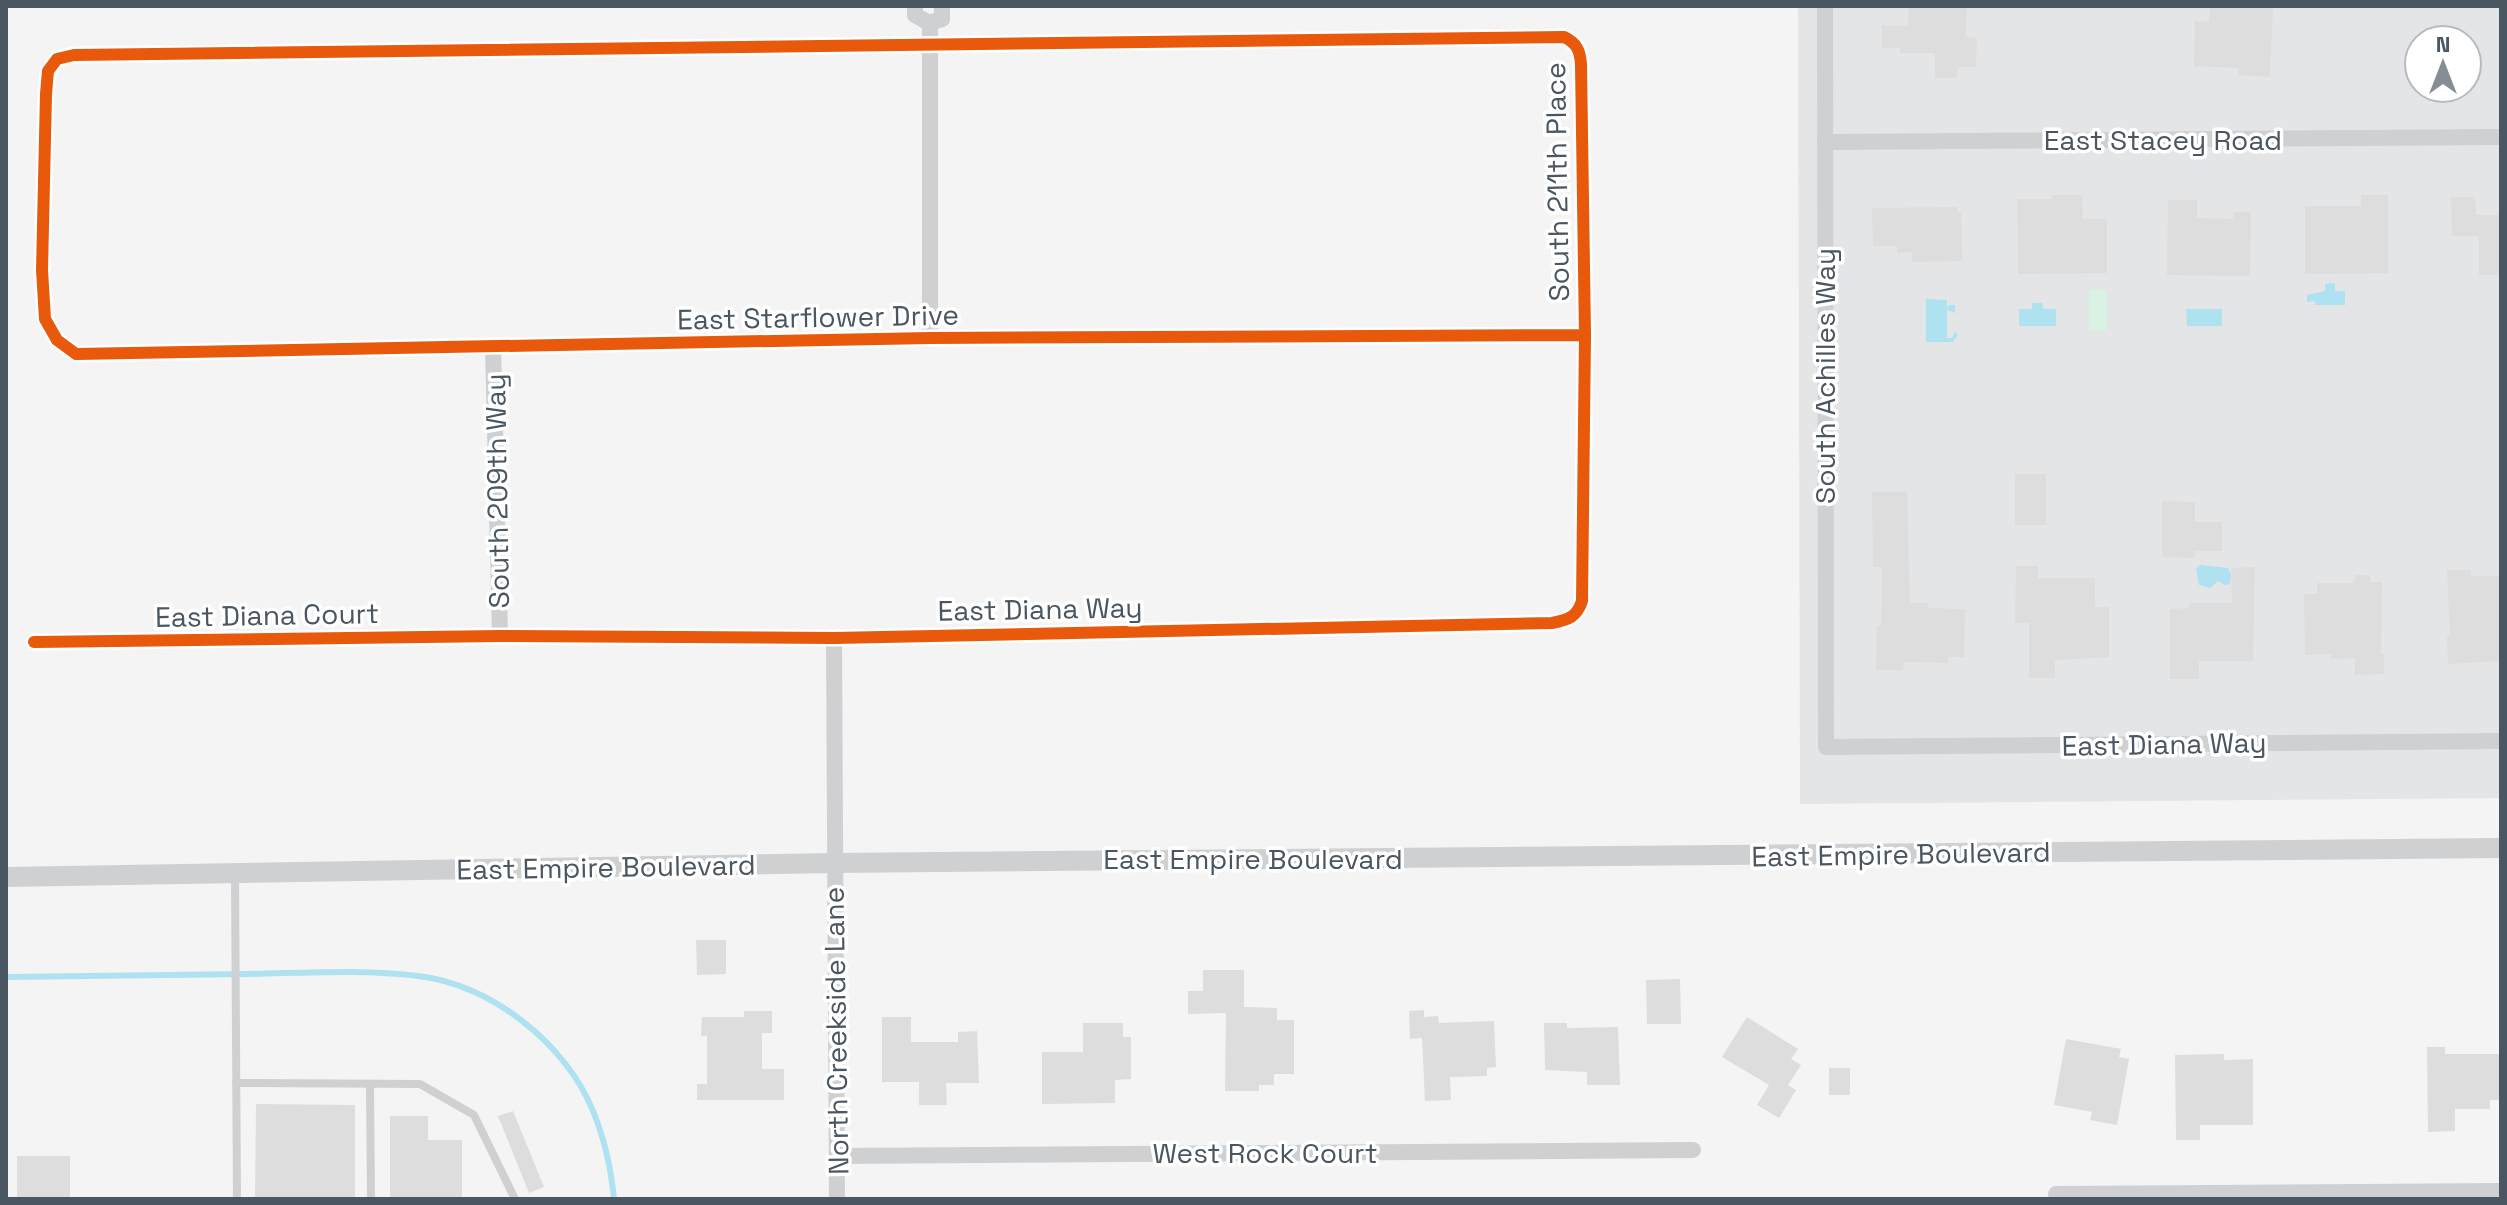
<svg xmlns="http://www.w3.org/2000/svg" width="2507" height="1205" viewBox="0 0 2507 1205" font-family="'Space Grotesk',sans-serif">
  <rect width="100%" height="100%" fill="#f4f4f4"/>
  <!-- airport -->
  <path fill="#e4e5e7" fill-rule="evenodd" d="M1798,6H2501V798L1800,804ZM2419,40H2467V88H2419Z"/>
  <!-- green -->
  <rect fill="#d9f2e3" x="2089" y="290" width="18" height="40"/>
  <!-- water -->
  <g fill="#aee2f0">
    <path d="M2335,283V291H2345V305H2315V301L2307,302V295L2325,291V284Z"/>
    <path d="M1926,299L1947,300V308L1949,305H1955V313L1947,310V338H1952L1955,332L1958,334L1953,342H1926Z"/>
    <path d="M2032,303H2042L2043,309H2056V326H2019V309H2032Z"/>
    <path d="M2186,309H2222V326H2187Z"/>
    <path d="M2200,565L2228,568L2231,574L2230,584L2225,585L2218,581L2210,588L2199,585L2196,569Z"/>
  </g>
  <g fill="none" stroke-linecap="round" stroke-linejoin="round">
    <!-- stream -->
    <path stroke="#aee2f0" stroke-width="6" d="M6,977C87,976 168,975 249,974C305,973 363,969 418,976C491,984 566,1044 593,1111C605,1140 611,1168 614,1199"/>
  </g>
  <!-- building -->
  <g fill="#ddddde">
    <path d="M1909,6H1967L1966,37L1977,38L1976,67H1958L1957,78H1935V53H1900V48H1882V25L1908,26Z"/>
    <path d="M2210,6H2273L2270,77L2239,75V68L2194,66L2195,21L2209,22Z"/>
    <path d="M2052,195H2082L2083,219H2107V273L2018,274L2017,199H2052Z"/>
    <path d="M2361,195H2388V273L2305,274V206H2361Z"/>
    <path d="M2451,197H2475L2476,215H2501V275H2479V236H2452Z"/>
    <path d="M2168,200H2197V218L2233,219V212H2251L2250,276L2167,275Z"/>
    <path d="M1957,207V212H1961L1962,261L1912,262V252L1897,253V246H1873L1872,208Z"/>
    <rect x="2015" y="474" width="31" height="51"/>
    <path d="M1872,492H1907L1910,603H1928V608L1965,609L1964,657H1948V663L1904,662L1903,670H1876L1877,626H1881L1882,567H1873Z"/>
    <path d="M2162,501L2195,502V522H2222V551H2195L2194,558L2162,557Z"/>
    <path d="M2016,566H2038V578H2095V607H2109V657L2055,660V678H2029V623H2015Z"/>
    <path d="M2255,567L2253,661H2199V679H2170V609L2189,608V603H2232L2231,568Z"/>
    <path d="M2447,570H2471V576H2501V661L2448,664L2447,636H2450Z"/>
    <path d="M2355,575H2370V582H2382L2381,654H2384V674L2355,675V658L2331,659V654L2305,655L2304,594H2317V583H2355Z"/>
    <path d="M696,940H726V974L697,975Z"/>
    <path d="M1203,970H1244V1007L1277,1008V1020H1294V1074H1274V1085H1259V1091H1225L1226,1013L1188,1014V991H1203Z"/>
    <path d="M1680,979L1681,1024H1647L1646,980Z"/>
    <path d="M1424,1010V1017L1438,1016L1439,1023L1494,1021L1496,1067L1487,1068V1076L1450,1077L1451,1100L1425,1101L1422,1038L1410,1039L1409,1011Z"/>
    <path d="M744,1011H772V1033H762V1069H784V1100H697V1084H707V1036H701L702,1017H744Z"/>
    <path d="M882,1017H911V1042H958V1032L977,1031L979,1083H946L947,1105H919V1082H882Z"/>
    <path d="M1747,1017L1798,1049L1791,1059L1801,1065L1788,1085L1796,1090L1779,1118L1757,1105L1769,1085L1722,1057Z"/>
    <path d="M1083,1023H1123V1037H1131V1079L1115,1080V1103L1042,1104V1052H1083Z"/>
    <path d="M1544,1023H1567V1028L1618,1027L1620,1085H1587V1072L1545,1070Z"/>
    <path d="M2066,1039L2121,1049L2119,1057L2129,1059L2117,1125L2090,1120L2092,1112L2054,1105Z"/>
    <path d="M2427,1047H2445V1054H2499L2500,1100H2490V1109H2455V1131L2428,1132Z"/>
    <path d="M2224,1054V1060L2253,1059V1125H2200V1140H2176L2175,1055Z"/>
    <rect x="1829" y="1068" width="21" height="27"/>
    <path d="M256,1104L355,1105V1199H255Z"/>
    <path d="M513,1111L544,1187L529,1193L498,1116Z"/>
    <path d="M390,1116H428V1140H462V1199H390Z"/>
    <rect x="17" y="1156" width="53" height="43"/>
  </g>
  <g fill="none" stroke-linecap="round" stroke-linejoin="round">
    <!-- service -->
    <g stroke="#ced0d2" stroke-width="8">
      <path d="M235,876L237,1199"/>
      <path d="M236,1083L420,1084L474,1115L515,1199"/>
      <path d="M370,1084L371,1199"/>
    </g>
    <!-- minor -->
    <g stroke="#ced0d2" stroke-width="16">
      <path d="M915,6V15L929,23L942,19V6"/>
      <path d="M1825,6L1826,747L2501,741"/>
      <path d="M1825,142L2501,137"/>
      <path d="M930,338V23"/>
      <path d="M493,346L500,636"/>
      <path d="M834,638L837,1199"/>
      <path d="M34,642L500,636L834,638L1552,623C1568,620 1577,617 1582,601L1585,335L1581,64C1580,51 1577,43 1564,37L74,55L57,59L48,71L46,94L42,270L45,319L57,340L76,354L930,338L1585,335"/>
      <path d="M837,1156L1693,1150"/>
      <path d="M2056,1194L2501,1191"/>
    </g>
    <!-- tertiary -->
    <path stroke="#ced0d2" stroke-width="20" d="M6,877L834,863L2501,848"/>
    <defs>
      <path id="cycleway" d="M34,642L500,636L834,638L1552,623C1568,620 1577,617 1582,601L1585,335L1581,64C1580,51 1577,43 1564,37L74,55L57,59L48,71L46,94L42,270L45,319L57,340L76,354L930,338L1585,335"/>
    </defs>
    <!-- cycleway casing -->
    <use href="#cycleway" stroke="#fff" stroke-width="17"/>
    <!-- cycleway -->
    <use href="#cycleway" stroke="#e8590c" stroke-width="12"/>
  </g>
  <g text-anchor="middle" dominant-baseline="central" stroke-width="7" stroke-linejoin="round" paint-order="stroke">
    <!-- street labels -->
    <g font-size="28" fill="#4a5661" stroke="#fff">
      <text x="2163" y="140">East Stacey Road</text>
      <text transform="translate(1557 182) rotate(-91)">South 211th Place</text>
      <text transform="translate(818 317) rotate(-1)">East Starflower Drive</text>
      <text transform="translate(1825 376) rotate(-90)">South Achilles Way</text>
      <text transform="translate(497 491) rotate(-91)">South 209th Way</text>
      <text transform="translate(1040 609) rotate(-1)">East Diana Way</text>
      <text transform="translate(267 615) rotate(-1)">East Diana Court</text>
      <text transform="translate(2164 744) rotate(-1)">East Diana Way</text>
      <text transform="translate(1901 854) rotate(-1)">East Empire Boulevard</text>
      <text x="1253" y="859">East Empire Boulevard</text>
      <text transform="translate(606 867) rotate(-1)">East Empire Boulevard</text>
      <text transform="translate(836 1031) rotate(-91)">North Creekside Lane</text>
      <text x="1265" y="1153">West Rock Court</text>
    </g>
  </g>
  <!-- border -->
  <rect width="2507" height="1205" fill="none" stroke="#4a5661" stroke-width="16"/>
  <!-- north arrow -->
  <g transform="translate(2443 64)"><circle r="38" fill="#ffffff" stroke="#b7bbc0" stroke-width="2"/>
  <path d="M0-6L14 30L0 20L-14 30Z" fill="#868d94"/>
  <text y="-12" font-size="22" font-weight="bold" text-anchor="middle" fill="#4a5661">N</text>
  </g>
</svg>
